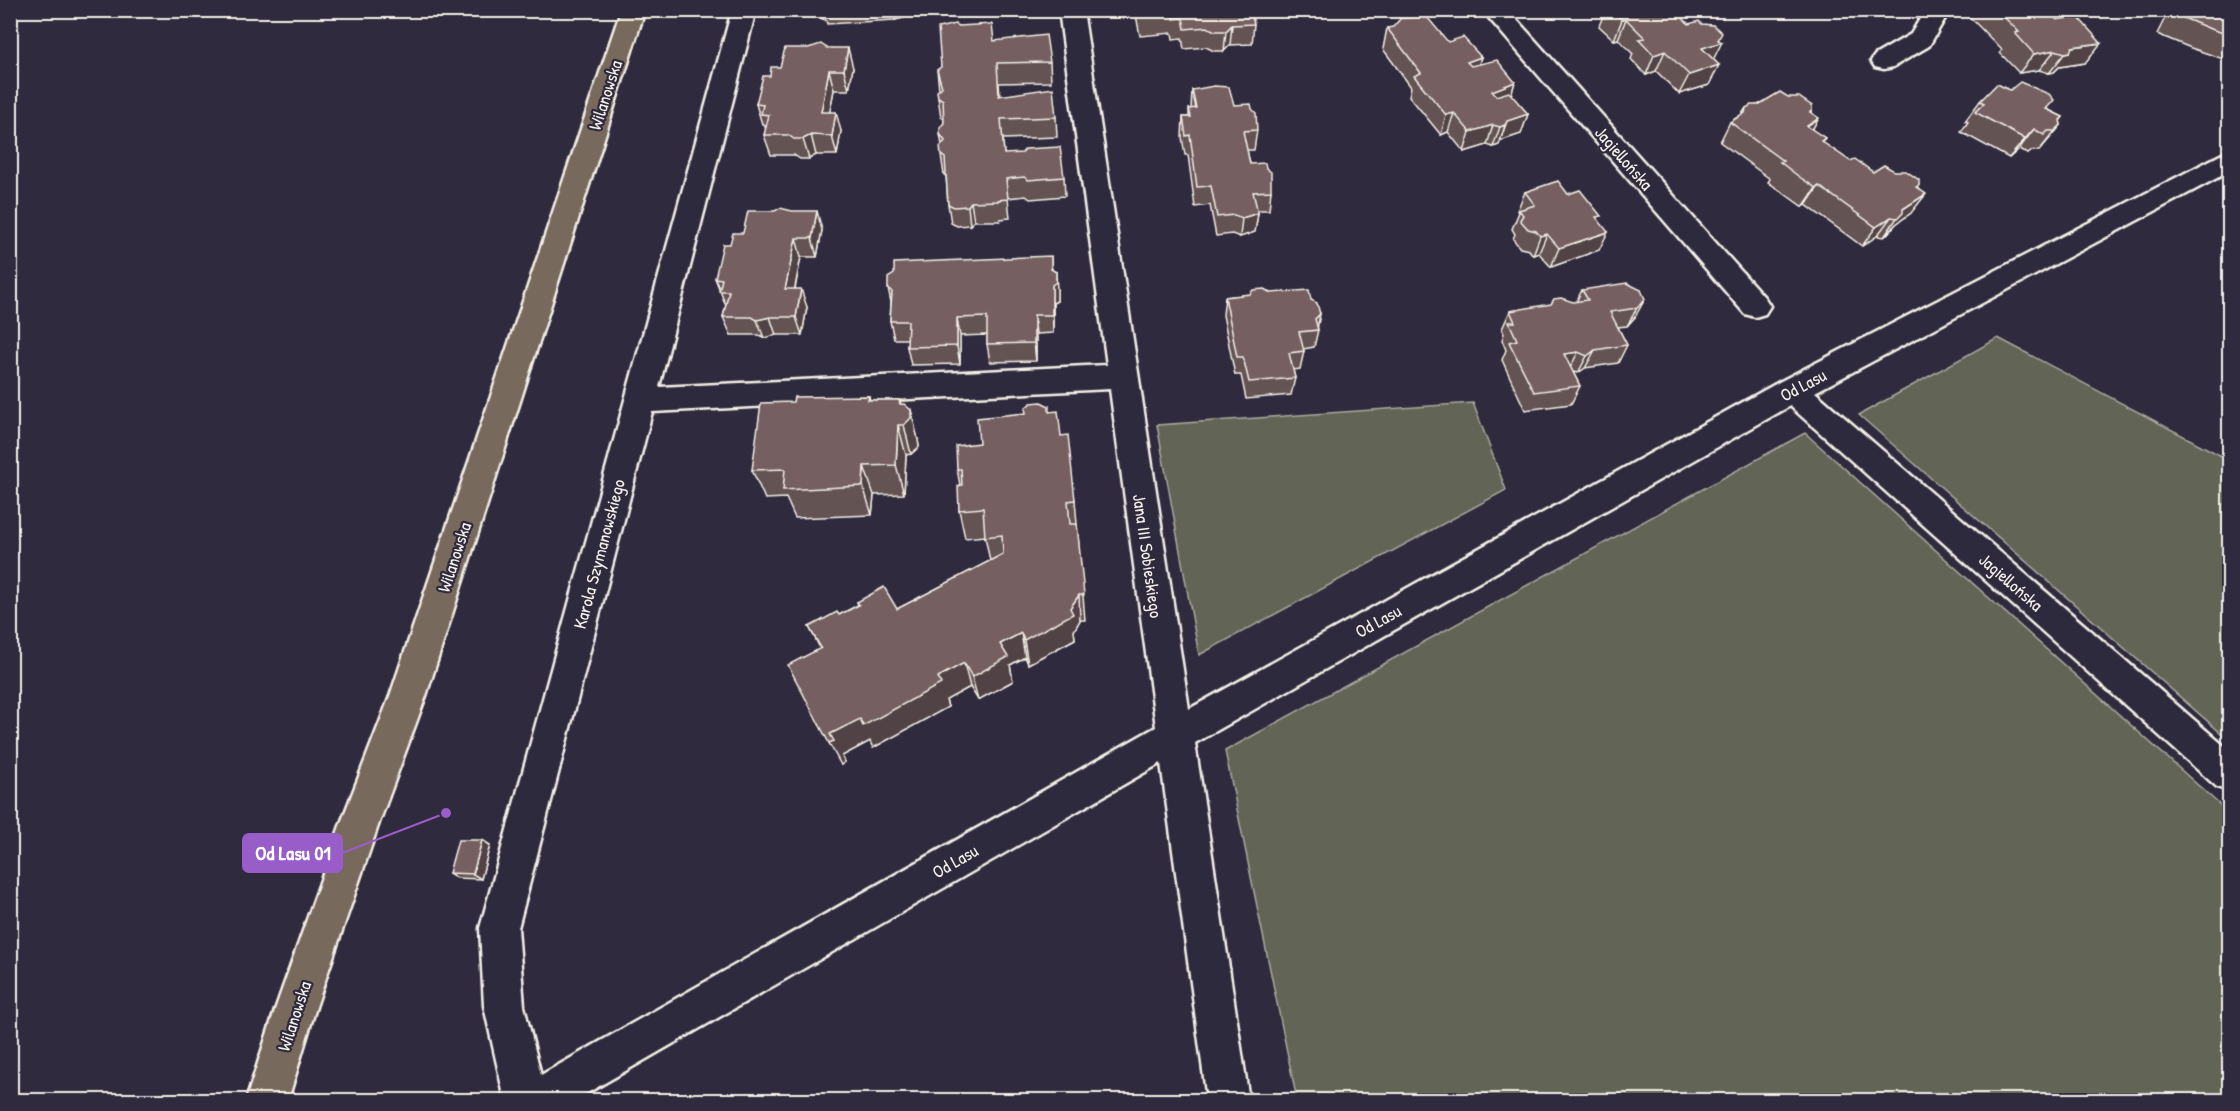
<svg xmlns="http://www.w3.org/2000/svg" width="2240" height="1111" viewBox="0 0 2240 1111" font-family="'Patrick Hand',sans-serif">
  <rect width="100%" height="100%" fill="#2f2a3d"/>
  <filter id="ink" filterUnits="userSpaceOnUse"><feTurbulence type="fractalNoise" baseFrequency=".0167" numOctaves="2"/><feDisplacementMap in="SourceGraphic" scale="12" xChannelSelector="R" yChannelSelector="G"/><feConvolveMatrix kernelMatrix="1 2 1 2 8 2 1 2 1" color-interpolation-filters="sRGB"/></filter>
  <g filter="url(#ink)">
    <!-- green -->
    <g fill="#626557" stroke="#ababa0" stroke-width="1.5">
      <path d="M1998,338L2229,460V740L1859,415Z"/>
      <path d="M1473,403L1506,490L1199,655L1157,425Z"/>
      <path d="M1805,433L2229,813V1100H1297L1225,751Z"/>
    </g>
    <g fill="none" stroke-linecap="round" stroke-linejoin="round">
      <defs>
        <g id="minor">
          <path d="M732,10H756L659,387L1107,365L1059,10H1083L1189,709L1781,381L2230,150V171L1815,392L2230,751V792L2217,787L1790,406L1195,743L1249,1100H1207L1161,763L575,1100H505L484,1006L480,928ZM1110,389L1156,727L541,1075L524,1006L518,928L652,412Z"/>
          <path d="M1482,10H1508L1765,298L1770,306L1765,314L1755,317L1745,314Z"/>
          <path d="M1925,10H1950L1929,46L1893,67L1884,69L1875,67L1871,61L1875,55L1911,34Z"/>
        </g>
        <path id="major" d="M621,10H645L426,696L379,823L316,1007L288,1100H246L276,1007L341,823L390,696Z"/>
      </defs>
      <!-- minor casing -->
      <use href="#minor" stroke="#f4f1e8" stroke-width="5"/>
      <!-- major casing -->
      <use href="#major" stroke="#f4f1e8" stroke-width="5"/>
      <!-- minor -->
      <use href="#minor" fill="#2f2a3d" fill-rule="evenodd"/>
      <!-- major -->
      <use href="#major" fill="#77695c" fill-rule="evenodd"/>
    </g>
    <!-- wall -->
    <g fill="#645253" stroke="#f4f1e8" stroke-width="1.5">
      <path d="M820,10H986L928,15L917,18L911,16L895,20L827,24L826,20L822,19Z"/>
      <path d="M1135,10H1250L1254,24L1252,44L1230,45L1224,51H1214L1206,47L1184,49L1182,38L1173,39L1172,33L1140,36Z"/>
      <path d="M1598,10H1676V12L1689,24L1719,40L1713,60L1709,85L1679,94L1656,71L1646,75L1631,59L1633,54L1618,39L1614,40L1599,26L1603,16Z"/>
      <path d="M1963,10H2048L2085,63L2059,67L2054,72L2049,73L2039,70L2019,73L2000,53L2002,50Z"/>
      <path d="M2169,10H2229V61L2191,48L2157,34Z"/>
      <path d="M959,26L994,41L1050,62L1051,82L999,83L1000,95L1056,117L1057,137L1003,139L1004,154L1064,177L1065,196L1030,199L1026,196L1008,198L1010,218L1000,219V221H974L970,225L957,226L951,223L948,204L946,176L944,175L941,155L942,145L940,134L944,123V119L941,117L938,97L939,89L937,70L941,67Z"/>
      <path d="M1387,28L1448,42L1481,57L1479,64L1515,82L1511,95L1528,114L1521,134L1500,141L1499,145L1493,147L1487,145L1464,152L1448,132L1441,135L1409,96L1411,87L1383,49Z"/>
      <path d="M780,67L853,68L849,90H834L830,110L829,112L841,131L837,155H816L809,159H800L794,155H771L764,135L766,130L764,124H762L756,104L770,76Z"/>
      <path d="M1192,90L1234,105L1257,130L1254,150H1247L1250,164L1271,191L1269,210H1257L1258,213L1255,232L1240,237L1232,234L1216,236L1210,205L1195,207L1188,155H1185L1182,137L1183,117H1189V109H1191Z"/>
      <path d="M1788,97L1812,111L1811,113L1812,130L1825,138L1822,142L1850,161L1873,172L1894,171L1919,185L1917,188L1911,213L1896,224L1889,232L1884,237L1877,236L1862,246L1806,205L1803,207L1768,182L1770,179L1720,142L1730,122L1742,114L1746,108Z"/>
      <path d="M1980,101L2047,109L2063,117L2060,121L2061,125L2039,151H2032L2028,154L2019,149L2009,158L1961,132L1968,122L1965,121Z"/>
      <path d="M1525,192L1568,194L1599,221V250L1551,267L1539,253L1533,255L1529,250L1520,248L1513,239L1515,234L1512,229L1519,212L1517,211Z"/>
      <path d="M822,230L817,257H801L795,289L807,307L802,335H776L764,338L759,335H731L723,317L726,306L715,278L730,244L743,233Z"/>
      <path d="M1052,269L1057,290V301L1053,303V333L1036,334V361L990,362L987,344V335L960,336V364L911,365L907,347L908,339H894L890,321L891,302L888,288Z"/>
      <path d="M1582,290H1641L1635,317L1627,326L1618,327L1627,345L1618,363L1585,368L1578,373L1573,372L1580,386L1571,404L1525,410L1502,360L1506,350L1502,340L1504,334L1502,329L1510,311L1576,302Z"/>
      <path d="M1271,293L1317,326L1318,330L1314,347L1303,349L1304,351L1300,369L1293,370L1295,378L1291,395L1246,399L1241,375H1235L1223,315L1225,297Z"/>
      <path d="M869,396L870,400H899L901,404L911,410L918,440L919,447L911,454L906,455L904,494L874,495L872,515L795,518L786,498L765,499L752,470L793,402Z"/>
      <path d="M1049,412L1061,436L1075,500L1085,620H1080L1074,631L1075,639L1028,664L1025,657L1010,665L1013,681L978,700L970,687L946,700L948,707L873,748L870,741L842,756L845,762L841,765L820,648L809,627L839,615L858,605L857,602L897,609L990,561L985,536L965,538L959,510L960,485L957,469L979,443Z"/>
      <path d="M482,840L490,845L481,879L457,878L449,873Z"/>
    </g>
    <!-- shaded-wall -->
    <g fill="#514244" stroke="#f4f1e8" stroke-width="1.5">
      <path d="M894,10H910L911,16L895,20Z"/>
      <path d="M916,10H928V15L917,18Z"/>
      <path d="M1626,19L1618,39L1614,40L1622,20Z"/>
      <path d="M1232,25L1230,45L1224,51L1226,31Z"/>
      <path d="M1722,42L1712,62L1702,48Z"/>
      <path d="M2101,43L2085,63L2059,67L2054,72L2049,73L2065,53L2072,47Z"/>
      <path d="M848,48L853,68L849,90L844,70Z"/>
      <path d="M2055,50L2039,70L2019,73L2034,54Z"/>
      <path d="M1665,51L1656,71L1646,75L1654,55Z"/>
      <path d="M1481,57L1475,77L1467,62Z"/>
      <path d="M1719,65L1709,85L1679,94L1689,75Z"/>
      <path d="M829,70L834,90L826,131L821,112Z"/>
      <path d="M1515,82L1509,102L1486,111L1492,91Z"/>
      <path d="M836,112L841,131L837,155L832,136Z"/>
      <path d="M1454,113L1448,132L1441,135L1446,115Z"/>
      <path d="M1528,114L1521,134L1500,141L1507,121Z"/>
      <path d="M1819,118L1807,138V126Z"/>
      <path d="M1493,125L1487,145L1464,152L1470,132Z"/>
      <path d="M1505,125L1499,145L1493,147L1500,127Z"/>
      <path d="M2061,125L2044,145L2039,151L2055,131Z"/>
      <path d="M2034,129L2019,149L2009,158L2025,139Z"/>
      <path d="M811,135L816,155L809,159L803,139Z"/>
      <path d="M1819,186L1806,205L1803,207L1816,188Z"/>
      <path d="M1926,194L1911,213L1896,224L1889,232L1884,237L1903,209Z"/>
      <path d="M971,202L974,221L970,225L968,206Z"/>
      <path d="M817,211L822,230L817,257L812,238Z"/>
      <path d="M1258,213L1255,232L1240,237L1242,218Z"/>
      <path d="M1891,217L1877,236L1862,246L1876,227Z"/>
      <path d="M1608,232L1599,250L1551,267L1559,248Z"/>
      <path d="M1547,234L1539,253L1533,255L1540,236Z"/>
      <path d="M796,238L801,257L791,307L785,289Z"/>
      <path d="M1051,256L1052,275L1056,272L1057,290V301L1053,303V333Z"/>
      <path d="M801,289L807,307L802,335L796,317Z"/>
      <path d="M1645,299L1635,317L1627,326L1637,308Z"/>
      <path d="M1320,314L1317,330L1315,319Z"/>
      <path d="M1034,315L1036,334V361L1034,343Z"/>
      <path d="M770,317L776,335L764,338L757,320Z"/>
      <path d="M957,318L960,336V364L957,346Z"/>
      <path d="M1595,350L1585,368L1578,373L1587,356Z"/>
      <path d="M1578,352L1569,370L1564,354Z"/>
      <path d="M899,400L905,423L911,410L918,440L919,447L911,454L904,425Z"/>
      <path d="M898,425L906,455L904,494L896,465Z"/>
      <path d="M864,466L874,495L872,515L863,486Z"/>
      <path d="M1079,595L1080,620L1074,631L1075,639L1028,664L1024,640L1070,608Z"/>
      <path d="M1021,633L1025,657L1010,665L1013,681L978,700L972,677L1000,644Z"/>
      <path d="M964,663L970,687L946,700L948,707L873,748L870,741L842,756L845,762L841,765L829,743L830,734Z"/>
      <path d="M482,840L490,845L481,879L473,874Z"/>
    </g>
    <!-- building -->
    <g fill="#745f61" stroke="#f4f1e8" stroke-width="1.5">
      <path d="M1139,10H1250L1254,24L1232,25L1226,31H1215L1207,27L1185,29L1183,18L1174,19L1173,13L1140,16Z"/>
      <path d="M1612,10H1674L1689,24L1699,21L1702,24L1713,25L1722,33L1718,40L1722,42L1702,48L1719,65L1689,75L1665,51L1654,55L1639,39L1645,38L1626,19L1622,20Z"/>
      <path d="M1997,10H2048L2057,20L2077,16L2101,43L2072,47L2070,52L2065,53L2055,50L2034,54L2015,33L2019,32Z"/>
      <path d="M2176,10H2229V35L2208,28L2174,14Z"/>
      <path d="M1427,17L1448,42L1463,37L1481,57L1467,62L1471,66L1497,60L1515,82L1492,91L1496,96L1509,92L1528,114L1507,121L1505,125L1500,127L1493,125L1470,132L1454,113L1446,115L1414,76L1421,73L1387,28L1393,27L1401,18Z"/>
      <path d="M955,24L959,26L992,24L994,41L1046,35L1050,62L997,63L999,96L1053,88L1056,117L1001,119L1004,154L1022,153L1025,149L1060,147L1064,177L1028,180L1024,177L1006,179L1008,199L998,200V201L971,202L968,206L954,207L948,204L945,158L941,155L940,147L945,141L940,134V127L944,123L943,100L938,97L937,91L942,87L937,70L941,67L938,28Z"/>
      <path d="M821,44L827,48H848L844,70H829L821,112H836L832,136L811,135L803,139H794L788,135H764L769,115L761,114L763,105L756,104L763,76H770L771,67H780L785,48H808Z"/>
      <path d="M2020,82L2049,94L2054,100L2046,109L2063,117L2060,120L2061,125L2055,131H2048L2044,135L2034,129L2025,139L1975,112L1984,103L1980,101L1997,84L2010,90Z"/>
      <path d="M1214,86L1229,87L1234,105L1251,104L1252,109L1256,113L1257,130L1243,131L1250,164L1265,163L1266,168L1271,172V191L1253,192L1258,213L1242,218L1234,215L1217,217L1211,186L1197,187L1190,135L1186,136L1183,117H1191L1189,109L1196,108L1192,90Z"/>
      <path d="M1780,92L1788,97H1799L1812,106V111L1810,112L1819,118L1807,126L1825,138L1821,141L1850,161L1855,159L1873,172L1884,165L1894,171H1906L1919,180V185L1916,187L1926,194L1903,209V213L1898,218L1891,217L1876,227L1819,186L1816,188L1798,176L1780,162L1783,161L1730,122L1745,113L1746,108L1751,105H1758Z"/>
      <path d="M1558,181L1568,194L1580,190L1601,216L1596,217L1608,232L1559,248L1547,234L1540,236L1536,231L1528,229L1520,220L1523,215L1519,210L1535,205L1525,192Z"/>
      <path d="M780,208L792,211H817L812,238H796L785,289H801L796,317H770L757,320L752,317H723L729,291H719L722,279L715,278L723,244H730L733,233H743L748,211H775Z"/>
      <path d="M1051,256V269L1056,272V282L1052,285V315H1034V343L987,344V317L957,318V346L907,347L908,321H890L892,292L888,288V278L894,274V263Z"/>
      <path d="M1627,283L1641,290L1645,299L1637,308L1610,312L1627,345L1595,350L1587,356L1578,352L1564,354L1580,386L1534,392L1509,342L1517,340L1509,322H1515L1510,311L1551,304L1554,299L1561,298L1573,302L1588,300L1582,290Z"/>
      <path d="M1264,289L1271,293L1309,290L1311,300L1317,303L1320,314L1315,319L1318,330L1299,332L1304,351L1289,353L1295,378L1249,382L1243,357H1237L1225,297L1250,294L1253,290Z"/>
      <path d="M869,396L868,400H899L900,404H904L911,410V418L904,425H898L896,465L864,466L863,486L783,490L785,469L752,470L761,403L793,402L794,397Z"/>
      <path d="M1041,402L1049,406V412L1058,411L1061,436L1068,435L1075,500L1068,501L1070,524H1077L1084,595H1079L1070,608L1073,614L1024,640L1021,633L1000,644L1008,657L972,677L964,663L938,677L941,684L863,726L860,719L830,734L834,741L829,743L788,665L821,648L809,627L837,612L839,615L859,605L857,602L884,587L897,609L1003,554L1002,535L985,537L983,508L959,510L958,486L962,485L961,469H957L956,446L979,443L977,418L1026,413L1025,408L1031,403Z"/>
      <path d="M458,840H482L473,874L449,873Z"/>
    </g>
  </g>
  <g text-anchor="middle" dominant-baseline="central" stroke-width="4.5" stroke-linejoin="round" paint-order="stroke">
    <!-- street labels -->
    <g font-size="18" fill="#f4f1e8" stroke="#2f2a3d">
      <text transform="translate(605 95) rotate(-72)">Wilanowska</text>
      <text transform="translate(1624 158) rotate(49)">Jagiellońska</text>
      <text transform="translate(1803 385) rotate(-28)">Od Lasu</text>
      <text transform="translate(599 554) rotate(-75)">Karola Szymanowskiego</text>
      <text transform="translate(1148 556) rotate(82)">Jana III Sobieskiego</text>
      <text transform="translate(454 557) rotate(-72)">Wilanowska</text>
      <text transform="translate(2011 582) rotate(41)">Jagiellońska</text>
      <text transform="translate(1378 621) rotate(-29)">Od Lasu</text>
      <text transform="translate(955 861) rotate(-30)">Od Lasu</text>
      <text transform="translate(294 1016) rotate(-72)">Wilanowska</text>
    </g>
  </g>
  <!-- callouts -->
  <path fill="none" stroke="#995dc9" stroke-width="2" d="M446 813L342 853"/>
  <circle fill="#995dc9" stroke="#2f2a3d" stroke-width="2" cx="446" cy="813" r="6"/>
  <rect fill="#995dc9" stroke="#995dc9" stroke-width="2" x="243" y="834" width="99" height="38" rx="6"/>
  <g font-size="20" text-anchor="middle" font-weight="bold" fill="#fff">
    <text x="293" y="860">Od Lasu 01</text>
  </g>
  <!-- margin -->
  <rect width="2240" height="1111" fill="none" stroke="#2f2a3d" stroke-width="36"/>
  <rect x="18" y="18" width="2204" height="1075" fill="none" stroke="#f4f1e8" stroke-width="2" filter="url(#ink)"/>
</svg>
